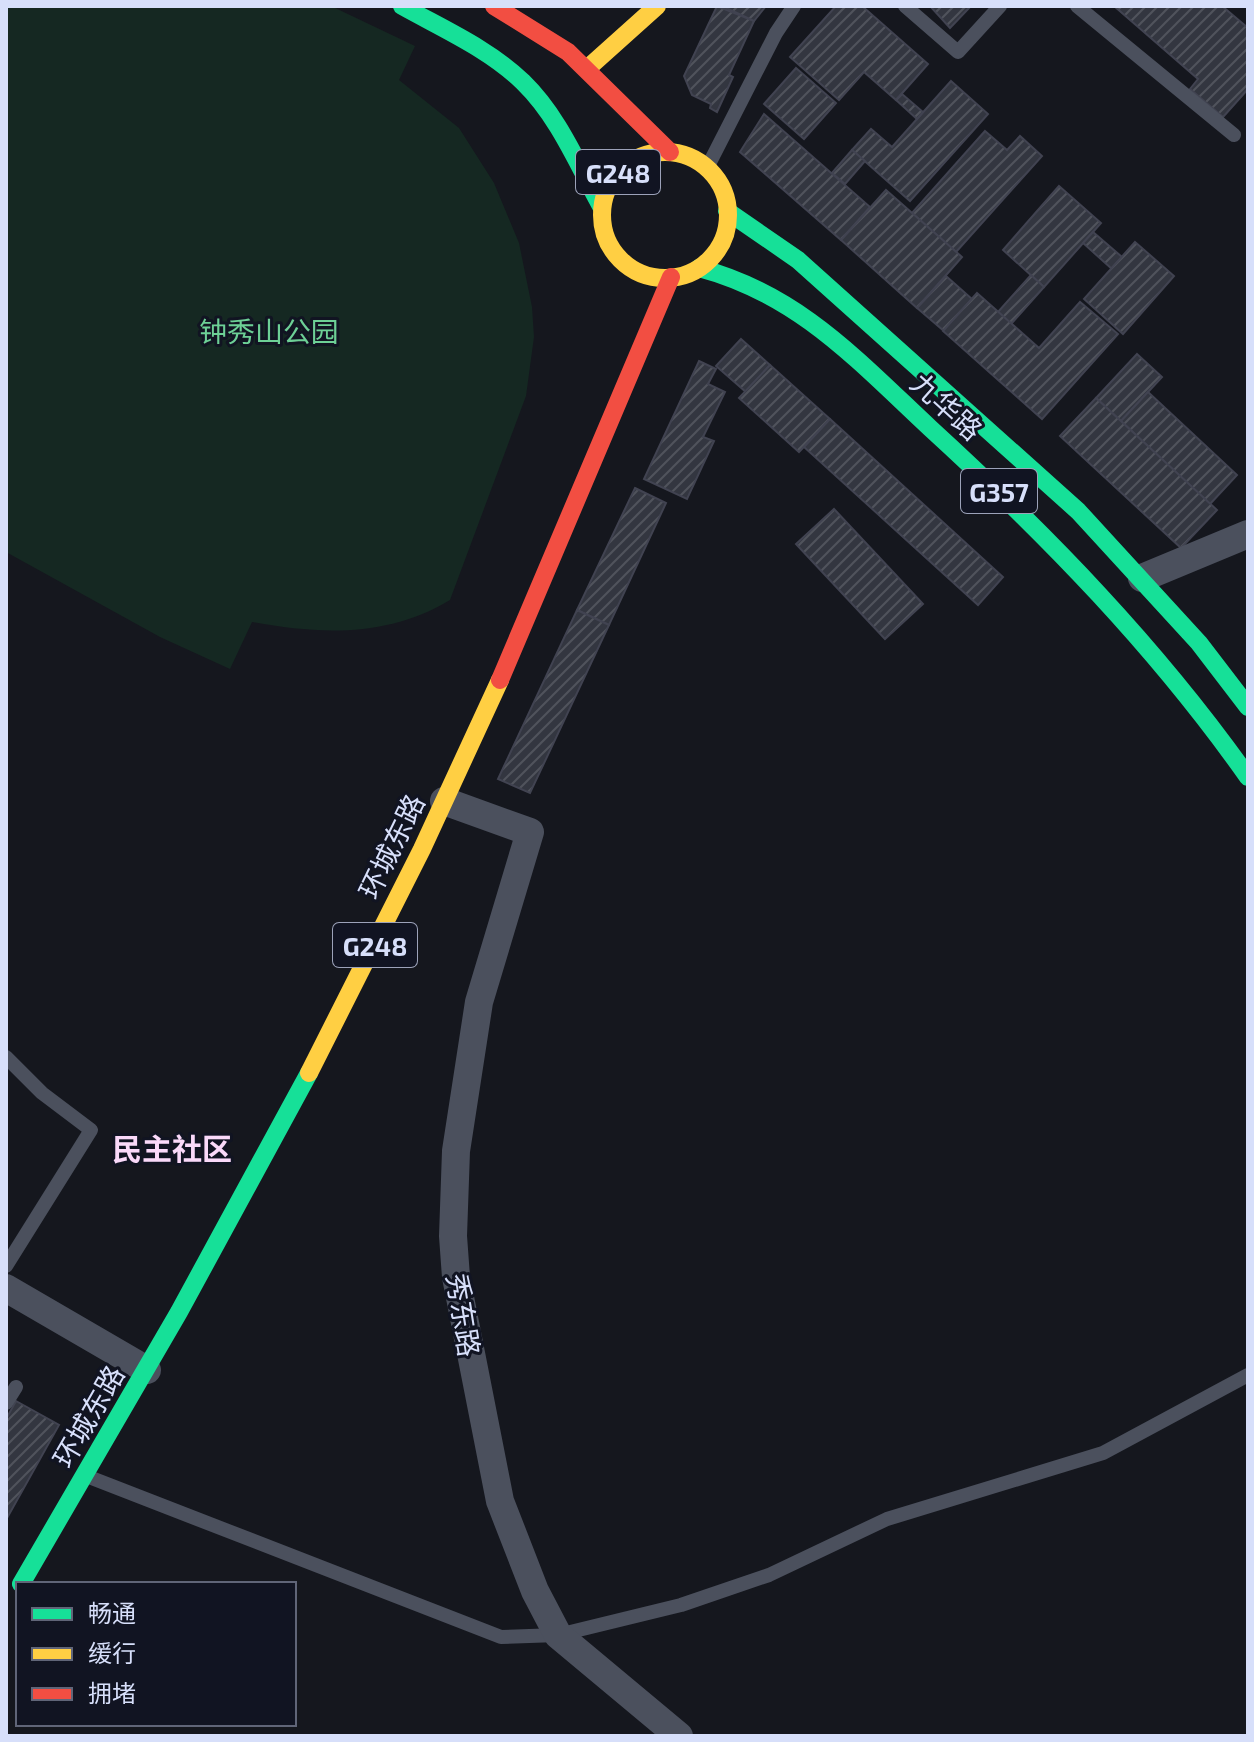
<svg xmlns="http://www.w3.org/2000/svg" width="1254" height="1742" viewBox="0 0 1254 1742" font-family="'Exo 2','Noto Sans SC',sans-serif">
  <defs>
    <pattern id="building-hatch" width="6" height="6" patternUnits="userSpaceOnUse" patternTransform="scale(2)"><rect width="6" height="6" fill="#333640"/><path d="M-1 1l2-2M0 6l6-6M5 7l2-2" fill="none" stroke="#50535c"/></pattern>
  </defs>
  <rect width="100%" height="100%" fill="#15171e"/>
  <!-- park -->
  <path fill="#152822" d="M6,6H331L415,46L399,80L459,128L494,183L519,243L532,307L534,337L526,396L450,600C389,637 321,635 252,622L230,669L160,637L6,552Z"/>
  <!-- building -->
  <g fill="url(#building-hatch)" stroke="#414351" stroke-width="2">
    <path d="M717,6L754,21L729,75L733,77L717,112L710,108L711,104L692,95L684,76Z"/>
    <path d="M722,6H766L754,21Z"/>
    <path d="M836,6H862L928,64L896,100L864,72L839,100L790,57Z"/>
    <path d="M930,6H971L950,28Z"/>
    <path d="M1114,6H1222L1248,28V89L1223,117L1190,89L1198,79Z"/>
    <path d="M796,68L836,103L804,139L764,104Z"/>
    <path d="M951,81L988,114L910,201L852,150L871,129L892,147Z"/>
    <path d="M902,94L923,112L917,119L896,100Z"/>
    <path d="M764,114L870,207L841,240L740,152Z"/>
    <path d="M985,131L1007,150L1020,136L1042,156L956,252L912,213Z"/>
    <path d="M852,150L865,161L845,184L832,173Z"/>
    <path d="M1059,186L1101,223L1044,287L1003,250Z"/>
    <path d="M886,190L962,257L917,308L841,240Z"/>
    <path d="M1093,232L1122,257L1112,269L1083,243Z"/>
    <path d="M1135,242L1174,276L1123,334L1084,299Z"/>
    <path d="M1031,275L1044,287L1011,324L998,312Z"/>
    <path d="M946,276L972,299L944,331L917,308Z"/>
    <path d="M977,293L1039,348L1080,302L1118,334L1042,419L943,331Z"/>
    <path d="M741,339L770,365L746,392L716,366Z"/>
    <path d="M1137,354L1162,377L1121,421L1096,398Z"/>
    <path d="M699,361L716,369L708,384L725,392L703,437L714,441L687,499L644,479Z"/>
    <path d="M770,365L830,419L799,452L739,398Z"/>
    <path d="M1148,392L1237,475L1210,504L1121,421Z"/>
    <path d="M1096,398L1217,510L1181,548L1060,436Z"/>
    <path d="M830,419L1003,577L978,605L804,447Z"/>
    <path d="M635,488L666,503L609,625L577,610Z"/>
    <path d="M834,509L923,604L885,639L796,544Z"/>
    <path d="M577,610L609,625L530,793L498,779Z"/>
    <path d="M16,1401L59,1425L6,1520V1419Z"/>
  </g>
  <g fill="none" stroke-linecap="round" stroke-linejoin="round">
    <!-- lane -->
    <g stroke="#4b505d" stroke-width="14">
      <path d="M905,6L958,52L1000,6"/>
      <path d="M1077,6L1234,135"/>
      <path d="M707,168L776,33L794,6"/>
      <path d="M6,1057L42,1093L91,1130L6,1266"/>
      <path d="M6,1403L16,1387"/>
      <path d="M89,1477L501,1637L558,1635L681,1605L769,1575L887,1519L1103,1453L1248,1375"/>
    </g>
    <!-- street -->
    <g stroke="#4b505d" stroke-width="28">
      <path d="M1142,578L1248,534"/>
      <path d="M444,801L530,832L479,1002L456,1151L453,1236L456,1277L500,1501L535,1591L558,1635L679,1736"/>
      <path d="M6,1288L147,1370"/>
    </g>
    <!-- fast -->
    <g stroke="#16e098" stroke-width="18">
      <path d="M402,6C443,29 489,49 523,82C559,117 578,165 602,208"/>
      <path d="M727,211L798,260L1078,511L1199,643L1248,707"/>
      <path d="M699,268C798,294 857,360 930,428C1048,536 1156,647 1248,777"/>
      <path d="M21,1584L179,1312L309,1073"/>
    </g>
    <!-- slow -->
    <g stroke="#ffcf43" stroke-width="18">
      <path d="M589,67L657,6"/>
      <circle cx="665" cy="215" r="63"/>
      <path d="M309,1073L422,849L500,680"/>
    </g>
    <!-- jam -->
    <g stroke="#f24e42" stroke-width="18">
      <path d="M494,6L568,52L670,152"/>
      <path d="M500,680L671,277"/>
    </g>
  </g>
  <g text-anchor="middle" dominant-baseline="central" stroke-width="6" stroke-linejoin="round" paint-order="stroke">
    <!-- shield labels -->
    <g fill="#111422" stroke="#9ca2b9" stroke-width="2">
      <rect x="576" y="150" width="84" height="44" rx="6"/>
      <rect x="961" y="469" width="76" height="44" rx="6"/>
      <rect x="333" y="923" width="84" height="44" rx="6"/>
    </g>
    <g font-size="26" font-weight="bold" fill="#d7dffa">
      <text x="618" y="172">G248</text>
      <text x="999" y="491">G357</text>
      <text x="375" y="945">G248</text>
    </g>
    <!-- park labels -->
    <g font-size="28" fill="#6dd096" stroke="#111422">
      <text x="269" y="331">钟秀山公园</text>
    </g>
    <!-- street labels -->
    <g font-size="28" fill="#d7dffa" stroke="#111422">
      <text transform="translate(947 406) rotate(42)">九华路</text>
      <text transform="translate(391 846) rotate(-64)">环城东路</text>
      <text transform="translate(464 1315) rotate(81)">秀东路</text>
      <text transform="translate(88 1416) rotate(-60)">环城东路</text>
    </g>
    <!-- neighbourhood labels -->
    <g font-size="30" font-weight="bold" fill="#fad9f9" stroke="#111422">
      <text x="172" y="1148">民主社区</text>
    </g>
  </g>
  <!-- border -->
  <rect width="1254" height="1742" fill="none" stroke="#d7dffa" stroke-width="16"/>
  <!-- legend -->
  <rect x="16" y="1582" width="280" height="144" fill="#111422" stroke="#606578" stroke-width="2"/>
  <rect x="32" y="1608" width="40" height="12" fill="#16e098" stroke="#606578" stroke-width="2"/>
  <text x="88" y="1622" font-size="24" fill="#d7dffa">畅通</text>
  <rect x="32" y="1648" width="40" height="12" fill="#ffcf43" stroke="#606578" stroke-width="2"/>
  <text x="88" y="1662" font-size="24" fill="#d7dffa">缓行</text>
  <rect x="32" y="1688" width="40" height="12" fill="#f24e42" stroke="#606578" stroke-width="2"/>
  <text x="88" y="1702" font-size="24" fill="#d7dffa">拥堵</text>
</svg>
